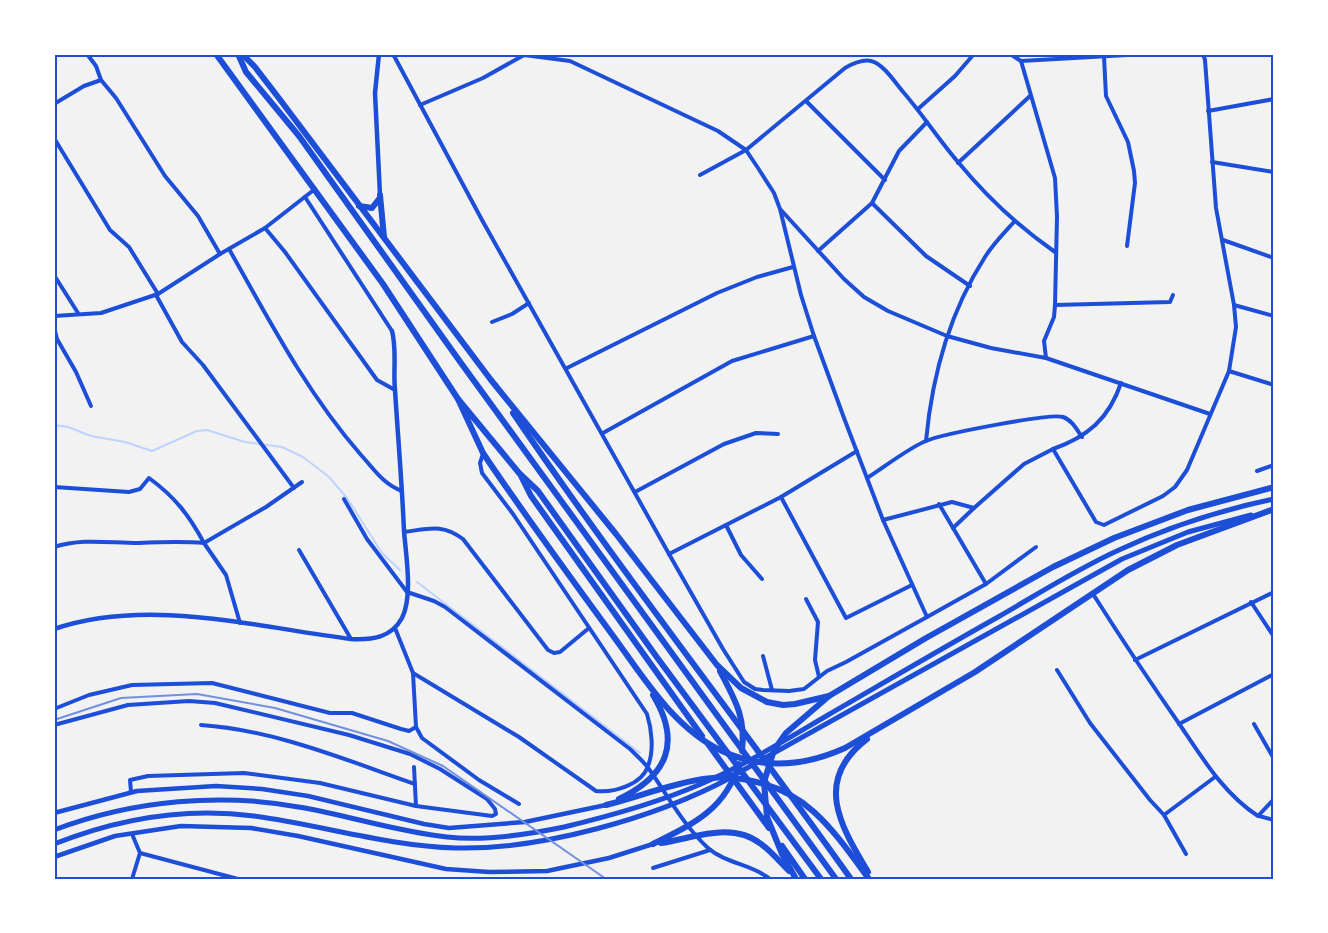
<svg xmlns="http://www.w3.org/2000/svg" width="1328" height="933" viewBox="0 0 1328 933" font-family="'Nunito Sans',sans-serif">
  <rect width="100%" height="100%" fill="#f2f2f2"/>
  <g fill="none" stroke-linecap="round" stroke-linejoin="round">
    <!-- stream -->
    <g stroke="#bfd3fe" stroke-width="2">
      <path d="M54,425L68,427L91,436L125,442L152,451L197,431L207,430L245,442L282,447L303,457L329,477L347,498L382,553L400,570"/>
      <path d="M417,582L640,753"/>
    </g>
    <!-- minor -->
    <g stroke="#1d4ed8" stroke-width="4">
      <path d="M87,54L96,66L101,80L116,98L165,176L198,216L220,254"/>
      <path d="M393,54L482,220L669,554L723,649L744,682L755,689L763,690L789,691L804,689L827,671L846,662L927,617"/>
      <path d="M1010,54L1021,61L1145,54"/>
      <path d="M1104,57L1106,96L1128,142L1134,171L1135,183L1127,246"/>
      <path d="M1021,61L1055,178L1057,217L1055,305L1054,317L1044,341L1046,358"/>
      <path d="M806,101L885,180"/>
      <path d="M54,104L84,86L101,80"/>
      <path d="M420,105L483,78L524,55L570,61L718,131L746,150L758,168L774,193L780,209L801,295L814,336L844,418L883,520L927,617L986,584L1036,547"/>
      <path d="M918,109L955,76L974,54"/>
      <path d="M1208,111L1274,99"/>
      <path d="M54,138L110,230L129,247L158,294"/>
      <path d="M1212,162L1274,172"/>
      <path d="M958,163L1030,96"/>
      <path d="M700,175L746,150L845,68C852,64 862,59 871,61C884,64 896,84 904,93C923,115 939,140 958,162C986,196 1019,227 1055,252"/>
      <path d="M305,197L392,331"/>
      <path d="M872,203L926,256L970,286"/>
      <path d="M781,210L844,279L864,297L888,311L947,336L991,348L1046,358L1210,414"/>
      <path d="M265,228L285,252L377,380L395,390"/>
      <path d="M1223,240L1274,258"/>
      <path d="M229,249C269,320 307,393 361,455C374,469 383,484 402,491"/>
      <path d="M818,251L872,203L899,151L927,122"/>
      <path d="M54,275L78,313"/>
      <path d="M156,295L182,342L203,365L294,488"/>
      <path d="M1055,305L1170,302L1173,295"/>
      <path d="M1234,305L1274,316"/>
      <path d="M54,316L101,313L158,294L220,254L265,228L315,189"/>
      <path d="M492,322L512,314L529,303"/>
      <path d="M54,327L57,339L76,372L91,406"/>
      <path d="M567,368L717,293L757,277L793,267"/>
      <path d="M1229,371L1274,385"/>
      <path d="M1121,383C1109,419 1087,437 1053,449L1096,522L1104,525L1163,496L1175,487L1187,470L1229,371L1236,327L1234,305L1216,208L1205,60L1203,54"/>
      <path d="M603,433L732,361L814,336"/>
      <path d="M926,441C932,376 949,313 985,257C993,244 1004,233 1014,222"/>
      <path d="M1257,471L1274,465"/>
      <path d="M867,478C883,468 910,447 926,441C942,434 1050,413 1063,417C1072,420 1077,430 1082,437"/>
      <path d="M54,487L129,492L140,489L149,478C175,497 189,515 204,543L266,507L302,482"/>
      <path d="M635,492L724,444L756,433L778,434"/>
      <path d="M781,497L846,618L912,585"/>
      <path d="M344,499L367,539L407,592L434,601L445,607L630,749C636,755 644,762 649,769C668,796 684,826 708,848C726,864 752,864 770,879"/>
      <path d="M939,504L986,584"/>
      <path d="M883,520L952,502L974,508L1024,464L1053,449"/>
      <path d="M726,525L741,555L762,579"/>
      <path d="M953,528L974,508"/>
      <path d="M404,532C428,529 442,523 463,539L548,650L554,653L560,652L589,628"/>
      <path d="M54,547C82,538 109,543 138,543C160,542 181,541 204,543L226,575L240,623"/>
      <path d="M299,550L351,639"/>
      <path d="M669,554L781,497L857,451"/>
      <path d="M1093,594C1121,638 1150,682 1180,725C1203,759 1224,794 1258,816L1274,799"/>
      <path d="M806,599L818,622L815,660L819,677"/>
      <path d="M1251,602L1274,637"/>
      <path d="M395,628L413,673L416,727L422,738L479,780L519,804"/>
      <path d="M763,656L772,690"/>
      <path d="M1135,660L1274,592"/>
      <path d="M1057,670L1090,723L1150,800L1164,815L1186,854"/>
      <path d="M413,673L519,737L596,791C613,793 642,785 648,766C654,751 652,730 647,714L513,514L482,473L480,463L483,454"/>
      <path d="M54,709L89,695L132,685L212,683L330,713H352L401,729L409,731L416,727"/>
      <path d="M1179,724L1274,674"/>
      <path d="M1254,724L1274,759"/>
      <path d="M54,725L128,705L189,701L215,703L349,735L410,754L440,769L487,799L495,809L496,814L492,816L416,806L414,767"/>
      <path d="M201,725C275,730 346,760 415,784"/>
      <path d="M131,792L130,780L148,776L244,773L320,783L416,806"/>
      <path d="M1164,815L1215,777"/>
      <path d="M1259,816L1274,820"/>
      <path d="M140,853L238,879"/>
      <path d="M653,868L710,850"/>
      <path d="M132,879L140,853L132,834"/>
    </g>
    <!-- tertiary -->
    <g stroke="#1d4ed8" stroke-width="4.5">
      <path d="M379,54L375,93L380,195"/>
      <path d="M54,629C148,597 255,627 351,639C372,640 391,638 402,618C413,596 406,556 404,531C402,484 398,437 395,390C393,370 397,350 392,331"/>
      <path d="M54,813L137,791L216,786L262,789L308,796L424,824L449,828L525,822L606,805"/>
      <path d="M54,857L115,836L181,826L251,828L298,836L446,869L489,872L547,871L609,858L653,844"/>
    </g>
    <!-- primary -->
    <g stroke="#1d4ed8" stroke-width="5">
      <path d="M738,773L1122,559L1188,532L1251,515"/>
      <path d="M54,830C133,800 222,792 305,808C353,817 399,832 447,837C485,841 526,835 564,827C610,816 657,803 701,784C745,765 787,739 828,715C885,682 941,649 998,617C1038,594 1077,569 1119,550C1168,527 1221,510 1274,499"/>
      <path d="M54,844C117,819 186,807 254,816C321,825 388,846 456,848C541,850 655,818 730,778"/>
    </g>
    <!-- trunk -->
    <g stroke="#1d4ed8" stroke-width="6">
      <path d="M216,54L383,284L458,399L519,473L538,491L656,656L821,879"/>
      <path d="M238,54L246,72L299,136L461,363L836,879"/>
      <path d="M242,54L255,67L278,97L491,380L616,534L717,665L741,688L767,702L783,705L795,704L829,696"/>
      <path d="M380,195L384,237"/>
      <path d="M359,206L372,208L379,199"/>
      <path d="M458,399L483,453L491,465C530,522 570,577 611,633C642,675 673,728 722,751C763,770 805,766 845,748L975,672L1128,570L1177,545L1274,509"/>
      <path d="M513,413C621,572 740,723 851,879"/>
      <path d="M521,476L531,496L702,736"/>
      <path d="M720,671C735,700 746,717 742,751"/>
      <path d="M867,739C813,780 840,825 868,872"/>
      <path d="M708,744L769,828"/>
      <path d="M619,799C667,776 682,743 653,695"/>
      <path d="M606,805C638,797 670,784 703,779C741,773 786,786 814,812C835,831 852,856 869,879"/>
      <path d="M661,843C694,838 732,821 761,844C771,851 780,862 789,871"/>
      <path d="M653,844C693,824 725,810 739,764"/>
      <path d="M782,846L805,879"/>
      <path d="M796,879L782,854L767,817L764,782L774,750L786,733L829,696L926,638L1053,567L1114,538L1188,510L1274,487"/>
    </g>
    <!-- rail -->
    <path stroke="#7290e2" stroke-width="2" d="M54,720L121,698L197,694L275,708L388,741L443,766L606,879"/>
  </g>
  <!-- border -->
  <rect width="1328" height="933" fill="none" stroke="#ffffff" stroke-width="111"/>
  <rect x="56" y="56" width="1216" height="822" fill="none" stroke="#1d4ed8" stroke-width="2"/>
</svg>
